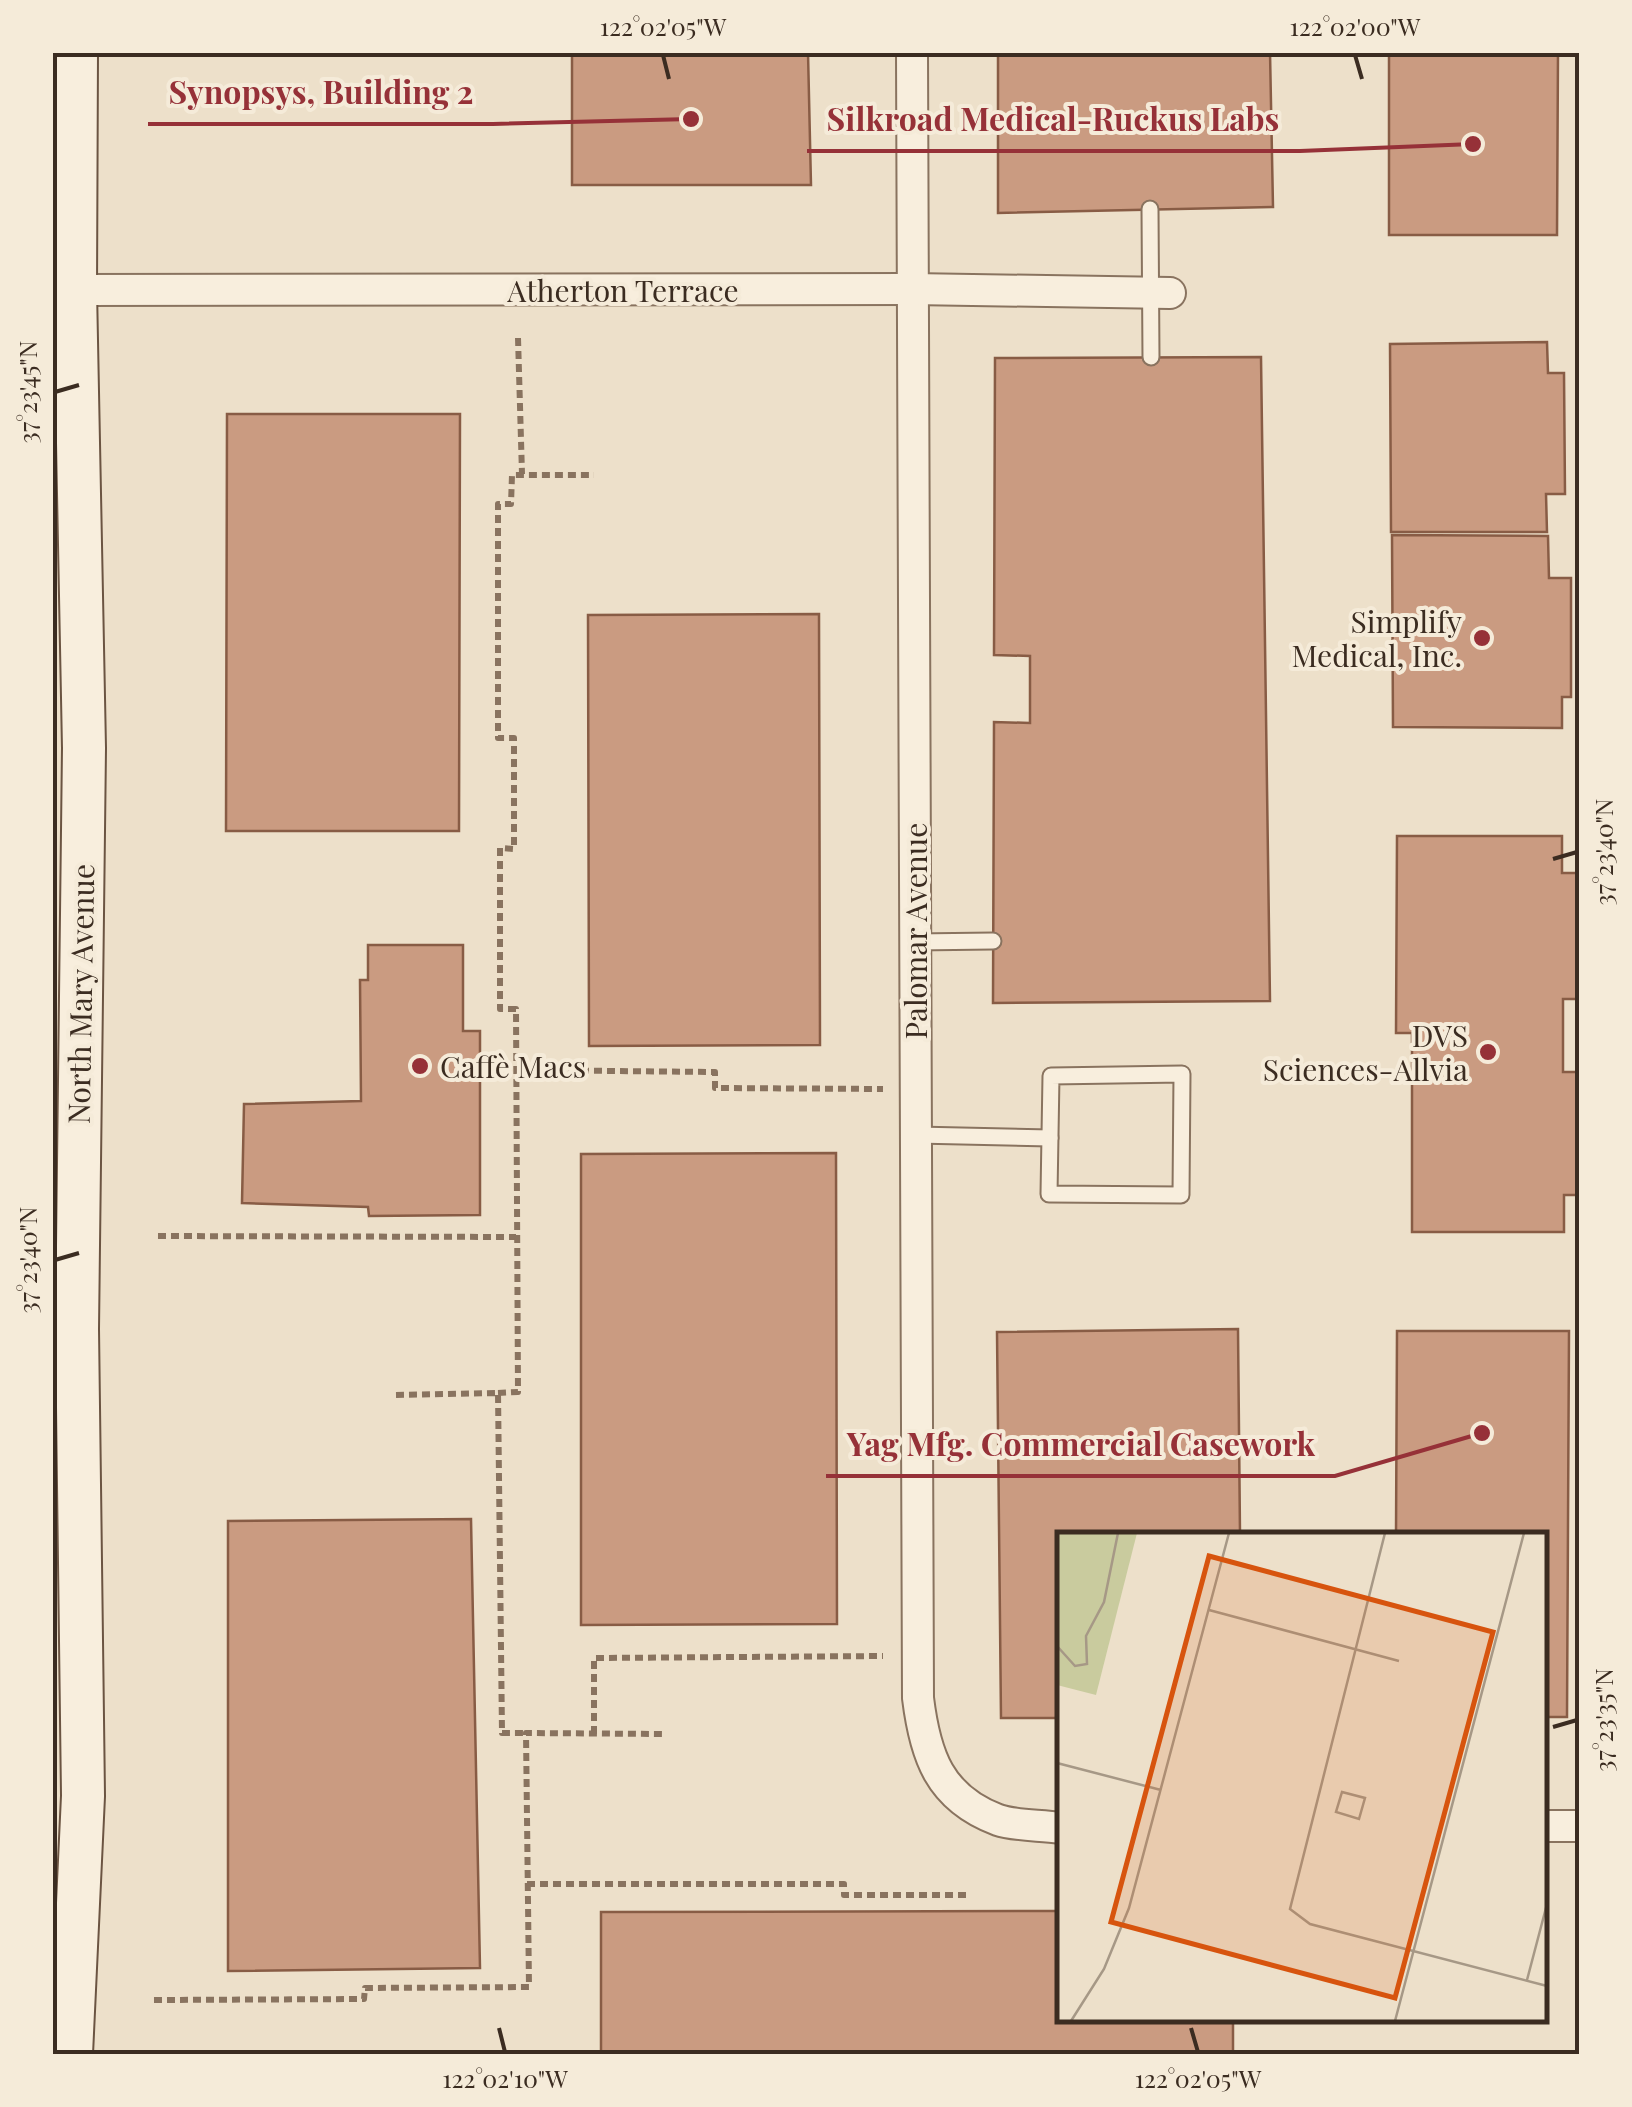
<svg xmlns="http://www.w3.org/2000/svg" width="1632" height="2107" viewBox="0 0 1632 2107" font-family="'Playfair Display',serif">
  <rect width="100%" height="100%" fill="#ede0ca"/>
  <!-- building -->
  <g fill="#ca9b81" stroke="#885c45" stroke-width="2.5">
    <path d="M572,52H808L811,185H572Z"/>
    <path d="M998,52H1270L1273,207L998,213Z"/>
    <path d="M1389,52H1558L1557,235H1389Z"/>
    <path d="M1547,342L1548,373H1564L1565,494H1546L1547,532H1391L1390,344Z"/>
    <path d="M1261,357L1270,1001L993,1003L994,722L1030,723V656L994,655L995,358Z"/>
    <path d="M227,414H460L459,831H226Z"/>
    <path d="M1392,535L1548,536L1549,578H1571V697H1562V728L1393,727Z"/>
    <path d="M819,614L820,1045L589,1046L588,615Z"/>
    <path d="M1397,836H1562V873H1578L1577,999H1563V1072H1579V1195H1564V1232H1412V1033H1396Z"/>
    <path d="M368,945H463V1031H480V1215L369,1216L368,1207L242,1203L244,1104L361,1101L360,980H368Z"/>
    <path d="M836,1153L837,1624L581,1625V1154Z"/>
    <path d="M1238,1329L1240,1534H1060V1718H1001L997,1332Z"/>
    <path d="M1397,1331H1569L1567,1717H1544V1534H1396Z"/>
    <path d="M471,1519L480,1968L228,1971V1521Z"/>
    <path d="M1060,1911V2020H1233V2054H601V1912Z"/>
  </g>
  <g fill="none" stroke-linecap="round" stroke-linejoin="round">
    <defs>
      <g id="lane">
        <path d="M1150,209L1151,357"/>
        <path d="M915,942L993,941"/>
        <path d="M1182,1074L1181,1195L1049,1194L1051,1076Z"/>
        <path d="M916,1135L1050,1138"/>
      </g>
      <g id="street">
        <path d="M912,52L918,1698C925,1755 939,1798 998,1820C1016,1826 1040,1825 1060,1828"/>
        <path d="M75,290L912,289L1170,293"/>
        <path d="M1544,1826H1580"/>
      </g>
      <path id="secondary" d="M71,2054L83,1796L77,1329L84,748L75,290L76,52"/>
    </defs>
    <!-- lane casing -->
    <use href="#lane" stroke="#89735f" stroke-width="19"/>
    <!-- street casing -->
    <use href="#street" stroke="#89735f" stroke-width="34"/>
    <!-- secondary casing -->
    <use href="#secondary" stroke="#6b5442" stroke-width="46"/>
    <!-- path -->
    <g stroke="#89735f" stroke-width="6" stroke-dasharray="8 5" stroke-linecap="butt">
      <path d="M518,338L522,474"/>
      <path d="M516,1070L715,1072V1088L883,1089"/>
      <path d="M158,1236L516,1237"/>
      <path d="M498,1393L518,1392L516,1009H500V848L514,849V738H498V504H511L512,475H594"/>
      <path d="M396,1395L498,1393L502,1733H526"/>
      <path d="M594,1734V1658L883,1656"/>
      <path d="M527,1884H844V1895H971"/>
      <path d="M154,2000L364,1999L365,1988L529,1987L526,1733L663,1734"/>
    </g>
    <!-- lane -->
    <use href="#lane" stroke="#f8eedd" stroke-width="15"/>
    <!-- street -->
    <use href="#street" stroke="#f8eedd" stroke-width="30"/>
    <!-- secondary -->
    <use href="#secondary" stroke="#f8eedd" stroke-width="42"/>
  </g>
  <!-- ticks -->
  <path fill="none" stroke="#3b2c21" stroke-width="4" d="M663,55L669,79M1355,55L1362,79M55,392L79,385M1553,859L1577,852M55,1260L79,1253M1553,1727L1577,1720M499,2028L505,2052M1191,2028L1198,2052"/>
  <!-- markers -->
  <g fill="#963138" stroke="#f5ebd9" stroke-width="4">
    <circle cx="1482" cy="638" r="10"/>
    <circle cx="1488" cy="1052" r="10"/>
    <circle cx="420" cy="1066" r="10"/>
  </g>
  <g text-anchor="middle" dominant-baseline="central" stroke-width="8" stroke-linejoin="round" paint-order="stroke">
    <!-- street labels -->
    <g font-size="30" fill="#3b2c21" stroke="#f5ebd9">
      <text x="623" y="290">Atherton Terrace</text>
      <text transform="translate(915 931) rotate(-90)">Palomar Avenue</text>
      <text transform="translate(80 994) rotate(-89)">North Mary Avenue</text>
    </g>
    <!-- poi labels -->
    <g font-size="30" fill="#3b2c21" stroke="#f5ebd9" text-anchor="end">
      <text x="1462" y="621">Simplify<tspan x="1462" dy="34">Medical, Inc.</tspan></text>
      <text x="1468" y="1035">DVS<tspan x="1468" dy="34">Sciences-Allvia</tspan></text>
      <text x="440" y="1066" text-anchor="start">Caffè Macs</text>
    </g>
  </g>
  <!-- overview -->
  <g transform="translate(1057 1532)">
    <rect width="490" height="490" fill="#ede0ca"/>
    <path d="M0,1H80L39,163L0,153Z" fill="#c9cb9e"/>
    <path fill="none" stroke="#a69886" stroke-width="2.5" d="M328,1L233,377L253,392L490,454M152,78L342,129M0,114L18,134L30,132L29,104L47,70L61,1M0,231L104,258M285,260L308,266L302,287L279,280ZM470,448L490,372M14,489L47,437L72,376L172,1M338,489L467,1"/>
    <path fill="#d7540e" fill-opacity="0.15" stroke="#d7540e" stroke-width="5" d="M152,24L436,100L338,466L54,390Z"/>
    <rect width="490" height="490" fill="none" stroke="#3b2c21" stroke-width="5"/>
  </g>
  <!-- callouts -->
  <path fill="none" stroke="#963138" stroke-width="4" d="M691 119L493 124H148M1473 144L1300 151H807M1482 1433L1335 1476H826"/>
  <g fill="#963138" stroke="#f5ebd9" stroke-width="4">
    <circle cx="691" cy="119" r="10"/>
    <circle cx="1473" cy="144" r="10"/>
    <circle cx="1482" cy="1433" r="10"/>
  </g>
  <g font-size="32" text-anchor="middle" font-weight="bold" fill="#963138" stroke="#f5ebd9" stroke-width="8" stroke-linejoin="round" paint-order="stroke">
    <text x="321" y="104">Synopsys, Building 2</text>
    <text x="1053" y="131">Silkroad Medical-Ruckus Labs</text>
    <text x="1081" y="1456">Yag Mfg. Commercial Casework</text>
  </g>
  <!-- border -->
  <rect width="1632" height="2107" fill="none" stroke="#f5ebd9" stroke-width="110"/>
  <rect x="55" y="55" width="1522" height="1997" fill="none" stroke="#3b2c21" stroke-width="4"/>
  <g font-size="25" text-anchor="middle" fill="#3b2c21">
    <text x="663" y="36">122°02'05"W</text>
    <text x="1355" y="36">122°02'00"W</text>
    <text transform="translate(28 392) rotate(-90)" y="9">37°23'45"N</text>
    <text transform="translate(1604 852) rotate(-90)" y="9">37°23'40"N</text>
    <text transform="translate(28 1260) rotate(-90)" y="9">37°23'40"N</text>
    <text transform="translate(1604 1720) rotate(-90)" y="9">37°23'35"N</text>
    <text x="505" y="2088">122°02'10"W</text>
    <text x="1198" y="2088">122°02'05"W</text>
  </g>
</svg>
